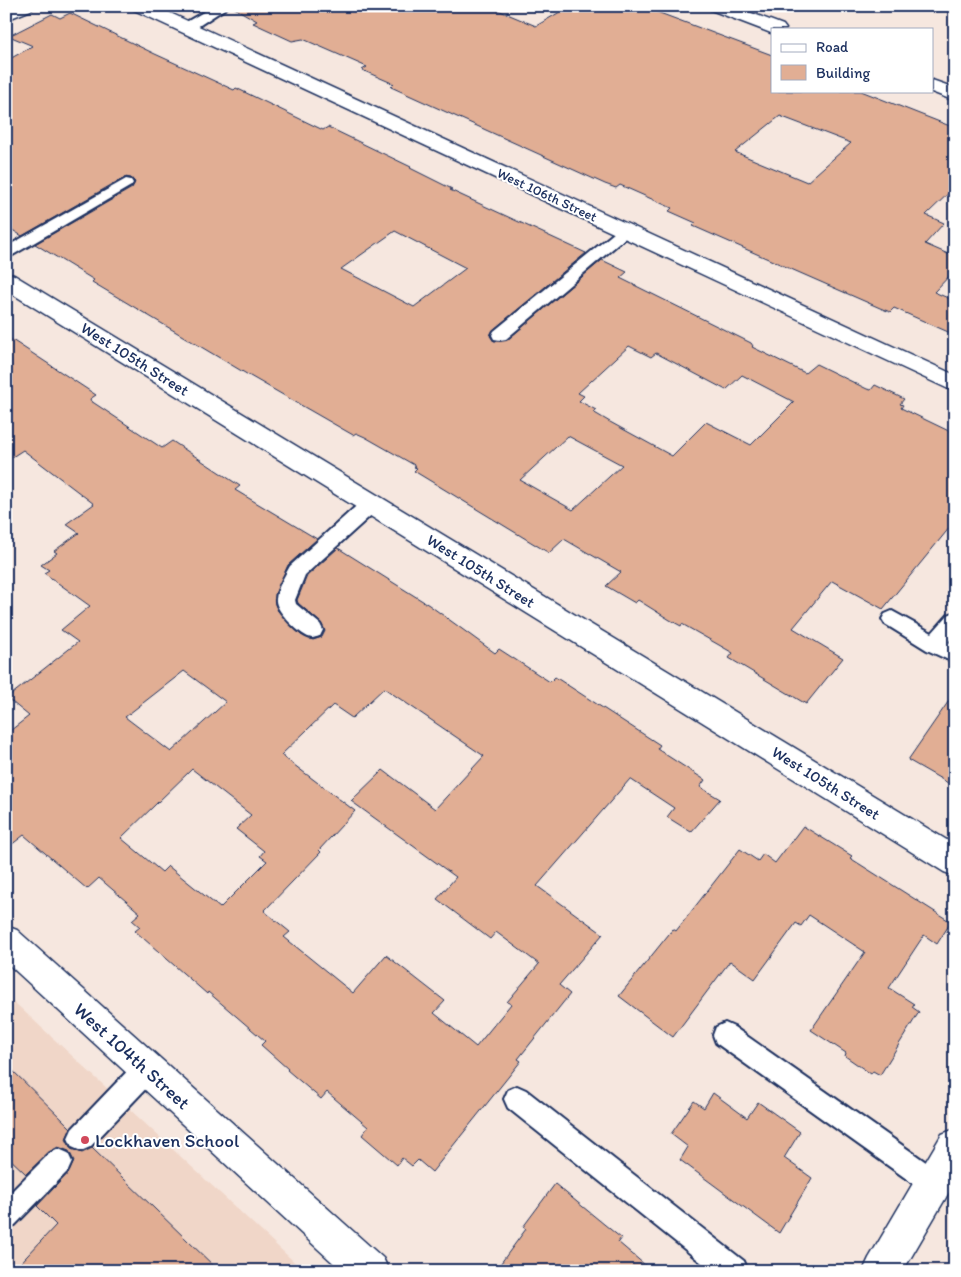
<svg xmlns="http://www.w3.org/2000/svg" width="961" height="1277" viewBox="0 0 961 1277" font-family="Itim,sans-serif">
  <rect width="100%" height="100%" fill="#f6e7df"/>
  <filter id="ink" filterUnits="userSpaceOnUse"><feTurbulence type="fractalNoise" baseFrequency=".02" numOctaves="2"/><feDisplacementMap in="SourceGraphic" scale="10" xChannelSelector="R" yChannelSelector="G"/><feConvolveMatrix kernelMatrix="1 2 1 2 8 2 1 2 1" color-interpolation-filters="sRGB"/></filter>
  <g filter="url(#ink)">
    <!-- built -->
    <path fill="#f0d6c8" d="M14,1002L304,1271H6V1009Z"/>
    <!-- building -->
    <g fill="#e1ae94" stroke="#1b2f5e" fill-rule="evenodd">
      <path d="M231,6H488L536,26L570,6H641L772,55V91H861L955,128V187L926,215L944,223L925,244L955,257V270L934,292L955,301V335L894,308L890,312L880,308L693,226L696,223L669,211L672,208L620,185L616,188L605,184L391,87L394,84L362,70L367,67L303,39L292,41L253,23L257,21ZM780,116L851,143L807,182L735,152Z"/>
      <path d="M70,13L155,54L234,90L236,88L323,130L328,127L411,167L410,168L452,189L450,190L586,253L493,330L490,336L494,341L507,340L602,260L627,272L620,278L751,343L753,346L752,347L805,373L816,364L867,389L871,390L875,385L904,399L900,404L903,405L901,408L955,434V521L883,609L832,581L793,628L843,658L806,704L729,658L733,653L682,624L681,626L670,620L638,600L635,603L606,586L621,572L564,539L549,553L414,471L417,468L414,467L416,466L365,437L356,433L353,435L250,376L92,282L94,280L35,244L132,188L135,182L131,178L125,177L22,236L6,226V61L33,46L9,36L52,14L60,18ZM395,231L466,268L414,307L341,269ZM629,346L651,357L656,353L726,390L742,375L794,402L751,445L706,422L672,456L610,422L593,412L596,410L579,401L584,396L578,393ZM568,436L622,465L573,510L520,480Z"/>
      <path d="M6,336L96,395L90,399L91,401L162,448L172,441L240,486L235,490L317,539L288,565L275,594V604L278,611L301,635L313,640L322,637L325,631L321,623L298,603L297,600L307,576L338,548L429,605L495,653L499,649L550,682L555,677L660,745L657,749L705,780L700,787L720,799L691,832L667,817L674,808L630,779L537,886L603,934L559,985L570,994L518,1059L521,1061L432,1172L418,1160L412,1166L402,1158L397,1165L362,1135L368,1127L327,1092L321,1099L287,1070L288,1069L261,1045L265,1041L208,992L207,994L135,931L140,927L132,920L140,913L99,878L87,889L24,835L6,849V734L29,716L7,698L78,642L61,630L90,606L44,573L49,570L41,565L57,553L54,551L79,533L66,524L94,504L23,450L6,461ZM184,671L226,702L171,752L125,717ZM384,688L484,756L435,809L383,770L351,801L456,877L437,899L490,939L496,932L539,964L507,1002L511,1004L476,1047L434,1013L445,1001L386,955L353,993L284,937L290,932L264,911L321,852L319,850L355,811L281,755L333,705L352,718ZM192,769L251,815L236,829L264,851L260,856L267,861L220,908L168,866L162,872L121,838Z"/>
      <path d="M955,692V787L908,760Z"/>
      <path d="M803,826L852,856L850,858L951,922L937,944L924,935L889,988L914,1004L912,1007L919,1012L880,1075L873,1071L871,1074L845,1056L846,1053L811,1030L865,952L809,915L801,926L796,923L755,979L730,961L673,1037L619,996L673,929L676,931L740,849L758,861L763,854L775,863Z"/>
      <path d="M6,1064L71,1128L66,1139L71,1149L82,1153L92,1148L219,1271H13L56,1225L37,1206L69,1172L74,1161L69,1151L58,1147L49,1152L26,1174L6,1155Z"/>
      <path d="M713,1093L747,1118L758,1102L800,1132L784,1158L812,1178L779,1233L680,1160L688,1147L671,1134L694,1101L704,1108Z"/>
      <path d="M555,1184L621,1238L618,1242L652,1271H495L526,1229L523,1227Z"/>
    </g>
    <g fill="none" stroke-linecap="round" stroke-linejoin="round">
      <defs>
        <g id="service">
          <path d="M214,6H229L191,31H181L180,28L181,25Z"/>
          <path d="M126,179L131,180L133,183L131,186L6,259V247Z"/>
          <path d="M625,226L630,228L633,231L630,234L506,339L500,340L494,339L492,335L494,331L620,228Z"/>
          <path d="M371,497L378,499L380,504L378,509L305,575L295,600L296,604L320,624L323,630L320,636C319,636 314,638 312,638C302,637 274,610 276,599C277,588 285,575 290,566L364,499Z"/>
          <path d="M892,611L932,633L948,615L955,612V634L948,642L955,645V663L927,650L885,624L882,619L885,614Z"/>
          <path d="M725,1023L734,1027L943,1174L947,1183L943,1192L934,1196L925,1192L716,1043L713,1035L716,1027Z"/>
          <path d="M147,1057L156,1060L160,1069L156,1078L90,1147L81,1151L72,1147L68,1138L72,1129L138,1060Z"/>
          <path d="M517,1086L526,1090L744,1261L748,1271H712L508,1108L504,1099L508,1090Z"/>
          <path d="M59,1149L68,1153L72,1162L68,1171L15,1225L6,1229V1197L50,1153Z"/>
        </g>
        <g id="minor">
          <path d="M10,6H34L31,10L6,20V8Z"/>
          <path d="M131,6H155L955,375V392L134,10Z"/>
          <path d="M708,6H733L783,25L786,29H772V33H771L711,10Z"/>
          <path d="M932,80L955,88V101L929,91H932Z"/>
          <path d="M6,273L14,275L955,845V876L944,872L6,290Z"/>
        </g>
        <path id="tertiary" d="M6,926L17,930L383,1258L389,1271H342L6,962Z"/>
        <path id="secondary" d="M955,1129V1182L903,1271H863L869,1258L942,1134Z"/>
      </defs>
      <!-- service casing -->
      <use href="#service" stroke="#1b2f5e" stroke-width="4"/>
      <!-- minor casing -->
      <use href="#minor" stroke="#1b2f5e" stroke-width="3"/>
      <!-- tertiary casing -->
      <use href="#tertiary" stroke="#1b2f5e" stroke-width="3"/>
      <!-- secondary casing -->
      <use href="#secondary" stroke="#1b2f5e" stroke-width="3"/>
      <!-- service -->
      <use href="#service" fill="#fff" fill-rule="evenodd"/>
      <!-- minor -->
      <use href="#minor" fill="#fff" fill-rule="evenodd"/>
      <!-- tertiary -->
      <use href="#tertiary" fill="#fff" fill-rule="evenodd"/>
      <!-- secondary -->
      <use href="#secondary" fill="#fff" fill-rule="evenodd"/>
    </g>
  </g>
  <!-- markers -->
  <circle fill="#d1495b" stroke="#fff" stroke-width="2" cx="85" cy="1140" r="5"/>
  <g text-anchor="middle" dominant-baseline="central" stroke-width="4" stroke-linejoin="round" paint-order="stroke">
    <!-- far-street labels -->
    <g font-size="14" fill="#1b2f5e" stroke="#fff">
      <text transform="translate(547 195) rotate(25)">West 106th Street</text>
    </g>
    <!-- street labels -->
    <g font-size="16" fill="#1b2f5e" stroke="#fff">
      <text transform="translate(135 359) rotate(32)">West 105th Street</text>
      <text transform="translate(481 571) rotate(32)">West 105th Street</text>
      <text transform="translate(826 783) rotate(32)">West 105th Street</text>
    </g>
    <!-- near-street labels -->
    <g font-size="19" fill="#1b2f5e" stroke="#fff">
      <text transform="translate(132 1056) rotate(42)">West 104th Street</text>
    </g>
    <!-- near-poi labels -->
    <g font-size="19" fill="#1b2f5e" stroke="#fff" text-anchor="start">
      <text x="95" y="1140">Lockhaven School</text>
    </g>
  </g>
  <!-- margin -->
  <rect width="961" height="1277" fill="none" stroke="#fff" stroke-width="25"/>
  <rect x="12" y="12" width="936" height="1252" fill="none" stroke="#1b2f5e" stroke-width="2" filter="url(#ink)"/>
  <!-- legend -->
  <rect x="771" y="28" width="162" height="65" fill="#ffffff" stroke="#a4acbf"/>
  <rect x="781" y="44" width="25" height="8" fill="#ffffff" stroke="#a4acbf"/>
  <text x="816" y="52" font-size="15" fill="#1b2f5e">Road</text>
  <rect x="781" y="65" width="25" height="15" fill="#e1ae94" stroke="#a4acbf"/>
  <text x="816" y="78" font-size="15" fill="#1b2f5e">Building</text>
</svg>
